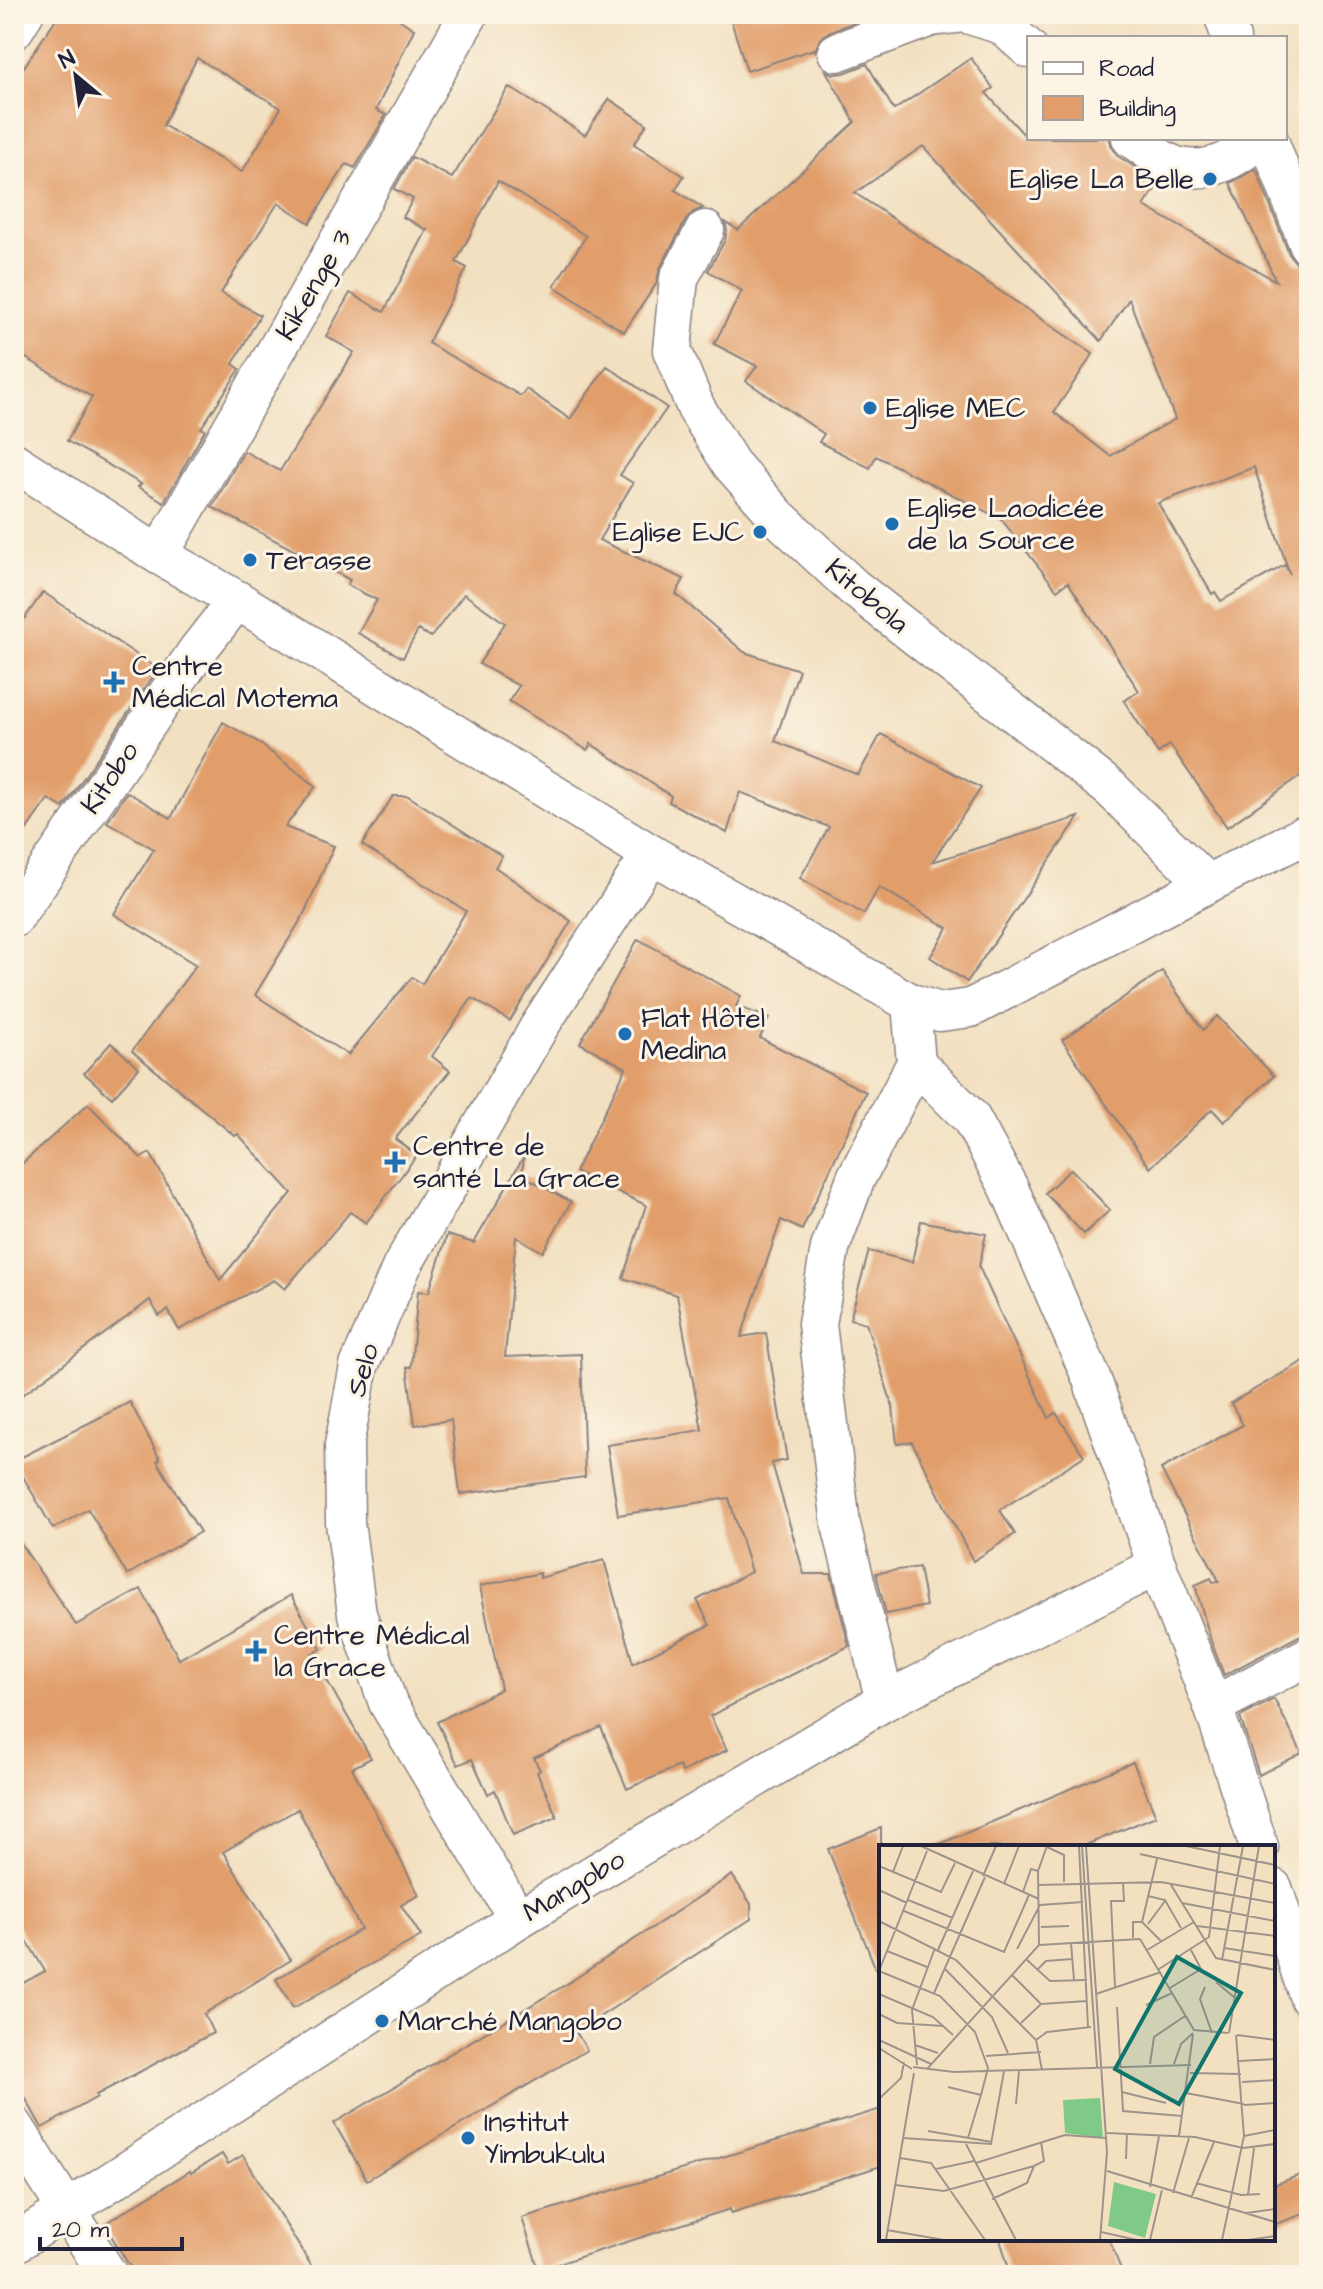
<svg xmlns="http://www.w3.org/2000/svg" width="1323" height="2289" viewBox="0 0 1323 2289" font-family="'Architects Daughter',sans-serif">
  <rect width="100%" height="100%" fill="#fcf5e5"/>
  <filter id="ink" filterUnits="userSpaceOnUse"><feTurbulence type="fractalNoise" baseFrequency=".0125" numOctaves="2"/><feDisplacementMap in="SourceGraphic" scale="16" xChannelSelector="R" yChannelSelector="G"/><feConvolveMatrix kernelMatrix="1 2 1 2 8 2 1 2 1" color-interpolation-filters="sRGB"/></filter>
  <filter id="wash" filterUnits="userSpaceOnUse"><feTurbulence type="fractalNoise" baseFrequency=".006" numOctaves="4" result="noise"/><feDisplacementMap in="SourceGraphic" scale="32" xChannelSelector="R" yChannelSelector="G"/><feGaussianBlur stdDeviation="1.8" result="paint"/><feColorMatrix in="noise" values="0 0 0 0 0 0 0 0 0 0 0 0 0 0 0 0 0 1.4 0 .05"/><feComposite in="paint" operator="in"/></filter>
  <g filter="url(#wash)">
    <rect width="100%" height="100%" fill="#f2e0c1"/>
    <g id="blocks">
      <!-- building -->
      <g fill="#e19e6b" fill-rule="evenodd">
        <path d="M59,14H391L414,29L376,110L386,115L355,168L346,164L310,223L278,203L221,293L260,315L233,364L240,369L201,428L205,430L164,502L138,487L141,484L67,441L92,397L14,351V82ZM197,58L281,108L242,172L163,125Z"/>
        <path d="M729,14H876L829,32L820,39L815,51L814,49L747,71Z"/>
        <path d="M971,58L993,88L986,93L1027,138H1109L1112,148L1118,156L1159,183L1144,206L1276,281L1230,183L1256,169L1289,254L1296,263L1309,267V770L1227,827L1170,745L1158,753L1124,701L1139,691L1068,582L1057,590L1001,519L876,456L870,468L819,442L824,434L746,381L757,366L714,344L742,291L708,271L725,240L727,230L725,222L738,230L855,122L826,71L834,74L844,73L867,64L894,110ZM923,146L1101,341L1129,299L1175,419L1110,456L1054,412L1093,354L855,193ZM1254,467L1290,575L1285,565L1221,601L1215,592L1212,594L1158,503Z"/>
        <path d="M509,87L585,135L609,99L647,124L634,144L684,176L675,190L703,208L693,212L686,220L660,268L656,284L624,332L554,286L586,236L498,181L456,262L467,268L428,343L521,396L526,389L570,419L607,366L667,408L620,475L633,483L599,540L684,579L676,594L744,652L799,670L775,741L858,775L881,734L981,788L932,862L1079,817L967,982L930,957L948,928L879,887L864,914L800,878L829,827L740,792L727,833L669,802L671,796L591,744L587,750L509,701L519,686L479,664L505,623L464,594L431,637L418,630L403,658L358,633L377,600L347,585L350,580L212,507L244,451L280,471L354,352L326,336L350,293L384,312L427,230L403,217L413,199L394,189L412,157L452,178Z"/>
        <path d="M43,592L158,669L63,808L48,799L14,847V634Z"/>
        <path d="M223,722L255,740L316,786L285,827L334,846L303,916L255,995L348,1055L412,977L422,984L466,911L362,845L393,796H408L502,856L495,867L571,921L510,1021L472,998L432,1056L450,1071L395,1139L417,1155L366,1223L350,1212L285,1289L274,1280L179,1330L168,1310L159,1316L150,1300L14,1401V1171L88,1104L141,1158L150,1153L220,1280L292,1193L238,1134L235,1136L132,1051L196,965L114,914L154,849L107,822L127,792L171,818Z"/>
        <path d="M638,939L741,996L736,1006L769,1018L760,1038L866,1092L802,1230L781,1220L741,1337L766,1333L787,1460L772,1463L804,1574H831L849,1646L710,1716L727,1750L682,1772L679,1766L627,1789L601,1727L534,1758L540,1770L537,1772L557,1817L513,1835L495,1790L488,1794L472,1759L458,1765L437,1722L501,1689L480,1586L540,1573V1578L604,1560L633,1663L710,1625L697,1600L751,1572L729,1498L618,1515L607,1445L702,1430L677,1295L623,1278L646,1205L575,1172L626,1068L580,1043Z"/>
        <path d="M1162,971L1203,1030L1217,1016L1274,1076L1224,1122L1212,1109L1150,1168L1062,1040Z"/>
        <path d="M111,1043L139,1068L112,1098L84,1073Z"/>
        <path d="M524,1156L522,1175L571,1202L543,1252L516,1237L505,1357L581,1354L585,1477L460,1494L451,1420L415,1425L407,1367H411L418,1291L429,1292L447,1235L474,1243Z"/>
        <path d="M1071,1169L1110,1210L1084,1234L1045,1193Z"/>
        <path d="M921,1221L986,1234L979,1267L1049,1418L1056,1413L1084,1456L1000,1510L1015,1534L973,1561L912,1442L897,1444L893,1407L866,1323L850,1319L869,1251L912,1262Z"/>
        <path d="M1309,1358V1634L1299,1636L1224,1675L1211,1641L1195,1585L1211,1578L1213,1582L1219,1581L1161,1469L1243,1425L1231,1403Z"/>
        <path d="M130,1402L160,1459L157,1461L200,1532L127,1575L88,1509L53,1529L14,1461Z"/>
        <path d="M14,1534L76,1625L141,1589L179,1659L291,1595L321,1649L312,1654L371,1758L352,1768L419,1895L401,1905L421,1936L293,2008L276,1979L361,1929L298,1809L223,1852L291,1960L204,2014L213,2033L96,2095L97,2097L42,2128L14,2078V1988L45,1971L14,1919Z"/>
        <path d="M919,1567L926,1606L886,1614L876,1573Z"/>
        <path d="M1274,1699L1302,1753L1259,1775L1240,1717Z"/>
        <path d="M1133,1762L1156,1816L1081,1847H933Z"/>
        <path d="M881,1828V1977H879L828,1849Z"/>
        <path d="M732,1875L751,1904V1919L576,2032L587,2050L367,2180L334,2123L570,1982Z"/>
        <path d="M881,2109V2166L731,2213L730,2209L539,2270L522,2218Z"/>
        <path d="M222,2154L228,2164L243,2155L317,2275H135L104,2224L190,2171L191,2173Z"/>
        <path d="M1309,2172V2212L1273,2225V2185Z"/>
        <path d="M1000,2239H1109L1123,2275H1011Z"/>
      </g>
    </g>
  </g>
  <g filter="url(#ink)">
    <use href="#blocks" fill-opacity="0" stroke="#8a817e" stroke-width="2"/>
    <g fill="none" stroke-linecap="round" stroke-linejoin="round">
      <defs>
        <g id="minor">
          <path d="M967,14L1002,25L1029,49"/>
          <path d="M1223,14L1231,38"/>
          <path d="M14,30L24,14"/>
          <path d="M837,52L931,17L957,14"/>
          <path d="M1131,138C1145,147 1164,164 1180,167C1213,174 1237,157 1261,138"/>
          <path d="M1268,138L1309,246"/>
          <path d="M705,230L679,278L672,350L696,408L731,464L779,518L853,587L1111,789L1207,884"/>
          <path d="M14,462L159,555L237,600L651,854L911,1003L940,1012L971,1008L1207,884L1309,833"/>
          <path d="M159,555L469,14"/>
          <path d="M14,918L197,651L237,600"/>
          <path d="M916,1063L971,1118L1009,1188L1091,1377L1157,1566L1213,1706L1259,1847"/>
          <path d="M885,1701L841,1525L817,1324L830,1248L856,1178L916,1063L911,1003"/>
          <path d="M1213,1706L1309,1656"/>
          <path d="M1273,1888L1309,1998"/>
          <path d="M518,1919L388,1703L357,1614L345,1522L344,1445L359,1366L402,1266L539,1027L651,854"/>
          <path d="M14,2126L108,2275"/>
          <path d="M14,2244L518,1919L885,1701L1157,1566"/>
        </g>
      </defs>
      <!-- minor casing -->
      <use href="#minor" stroke="#8a817e" stroke-width="41"/>
      <!-- minor -->
      <use href="#minor" stroke="#fff" stroke-width="38"/>
    </g>
  </g>
  <!-- markers -->
  <g fill="#1f6fb2" stroke="#fcf5e5" stroke-width="3">
    <circle cx="1210" cy="179" r="8"/>
    <circle cx="870" cy="408" r="8"/>
    <circle cx="892" cy="524" r="8"/>
    <circle cx="760" cy="532" r="8"/>
    <circle cx="250" cy="560" r="8"/>
    <path d="M110 670h8v8h8v8h-8v8h-8v-8h-8v-8h8z"/>
    <circle cx="625" cy="1034" r="8"/>
    <path d="M391 1150h8v8h8v8h-8v8h-8v-8h-8v-8h8z"/>
    <path d="M252 1639h8v8h8v8h-8v8h-8v-8h-8v-8h8z"/>
    <circle cx="382" cy="2021" r="8"/>
    <circle cx="468" cy="2138" r="8"/>
  </g>
  <g text-anchor="middle" dominant-baseline="central" stroke-width="6" stroke-linejoin="round" paint-order="stroke">
    <!-- poi labels -->
    <g font-size="28" fill="#22223b" stroke="#fcf5e5" text-anchor="start">
      <text x="1194" y="179" text-anchor="end">Eglise La Belle</text>
      <text x="886" y="408">Eglise MEC</text>
      <text x="908" y="508">Eglise Laodicée<tspan x="908" dy="32">de la Source</tspan></text>
      <text x="744" y="532" text-anchor="end">Eglise EJC</text>
      <text x="266" y="560">Terasse</text>
      <text x="132" y="666">Centre<tspan x="132" dy="32">Médical Motema</tspan></text>
      <text x="641" y="1018">Flat Hôtel<tspan x="641" dy="32">Medina</tspan></text>
      <text x="413" y="1146">Centre de<tspan x="413" dy="32">santé La Grace</tspan></text>
      <text x="274" y="1635">Centre Médical<tspan x="274" dy="32">la Grace</tspan></text>
      <text x="398" y="2021">Marché Mangobo</text>
      <text x="484" y="2122">Institut<tspan x="484" dy="32">Yimbukulu</tspan></text>
    </g>
    <!-- street labels -->
    <g font-size="28" fill="#22223b" stroke="#fcf5e5">
      <text transform="translate(314 285) rotate(-60)">Kikenge 3</text>
      <text transform="translate(867 596) rotate(40)">Kitobola</text>
      <text transform="translate(110 778) rotate(-56)">Kitobo</text>
      <text transform="translate(363 1370) rotate(-74)">Selo</text>
      <text transform="translate(574 1886) rotate(-31)">Mangobo</text>
    </g>
  </g>
  <!-- overview -->
  <g transform="translate(879 1845)">
    <rect width="396" height="396" fill="#f2e0c1"/>
    <path d="M221,253L224,293L186,288L184,255ZM235,337L277,349L266,393L229,381Z" fill="#80ca87"/>
    <path fill="none" stroke="#9f948b" stroke-width="2" d="M42,1L160,54M200,1L209,182M203,1L218,222M207,1L228,307L221,395M307,1L396,20M168,2L185,10V37M261,9L396,39M0,21L62,47L76,18M14,27L24,1M104,31L117,1M125,39L140,1M159,40L282,37L396,58M292,40L337,113L396,125M0,45L28,58M144,47L152,24L159,26M269,51L286,55L302,83M29,55L74,73M303,58L396,76M25,66L125,107L150,50M0,76L77,115L157,195L163,225M263,77L278,14M269,79L286,56M318,81L396,91M162,82L190,81M254,93V77H263L282,96M261,94L315,185L349,188M192,98L195,135M160,100L261,94M160,100L159,26L168,1M345,103L396,111M138,104L161,60L204,57M59,105L94,26M268,105L315,77M8,106L48,122M148,115L171,136L208,135M343,115L364,1M66,124L113,172L129,208M280,124L330,92L341,1M158,125L167,116L193,114M0,126L61,151L96,187L109,223L102,250L69,242M0,126L48,6M133,130L162,159M337,137L356,153M236,142L232,56H245L244,37M326,142L321,154L333,188M291,143L322,124L312,105M55,148L106,32M0,149L54,172L74,190M217,149L282,127M162,159L208,156M267,160L293,148M238,162L244,266L303,271M0,169L18,178L64,181M142,178L162,159M350,188L380,1M358,190L396,195M0,195L52,219M157,195L168,187L212,182M36,200L59,208M0,203L33,224M107,211L162,207M360,216L396,214M271,219L275,192L306,171M295,219L302,199L314,188M38,220L33,165L56,103M34,222L75,227L312,220M48,224L160,100M311,228L362,229M363,237L396,235M243,247L287,258M307,248L365,259M0,254L22,233L25,217M137,259L140,226M365,260L396,258M49,286L113,297M228,288L316,292L364,303L396,299M300,291L314,189M365,291L396,285M24,293L112,299L125,226M89,293L102,250M87,299L137,395M21,313L52,318L106,395M247,314L248,288M97,318L186,290L227,293M57,324L95,316M228,326L396,377M317,338L362,350L381,349M16,340L65,346L155,321L165,316L162,297M271,342L280,291M294,348L310,293M369,350L375,303M312,353L335,297M113,354L148,338L155,321M367,368L396,364M8,385L65,395M222,387L258,395M7,395L35,228M271,395L283,345M343,395L365,291L357,190M369,395L396,391"/>
    <path fill="#0f766e" fill-opacity="0.15" stroke="#0f766e" stroke-width="4" d="M298,112L362,148L300,259L236,224Z"/>
    <rect width="396" height="396" fill="none" stroke="#22223b" stroke-width="4"/>
  </g>
  <!-- margin -->
  <rect width="1323" height="2289" fill="none" stroke="#fcf5e5" stroke-width="48"/>
  <!-- legend -->
  <rect x="1027" y="36" width="260" height="104" fill="#fcf5e5" stroke="#a5a1a1" stroke-width="2"/>
  <rect x="1043" y="62" width="40" height="12" fill="#ffffff" stroke="#a5a1a1" stroke-width="2"/>
  <text x="1099" y="76" font-size="24" fill="#22223b">Road</text>
  <rect x="1043" y="96" width="40" height="24" fill="#e19e6b" stroke="#a5a1a1" stroke-width="2"/>
  <text x="1099" y="116" font-size="24" fill="#22223b">Building</text>
  <!-- north arrow -->
  <g transform="translate(76 76) rotate(331)" stroke="#fcf5e5" stroke-width="6" paint-order="stroke">
  <path d="M0-6L14 30L0 20L-14 30Z" fill="#22223b"/>
  <text y="-12" font-size="22" font-weight="bold" text-anchor="middle" fill="#22223b">N</text>
  </g>
  <!-- scale -->
  <path d="M40 2237v12h142v-12" fill="none" stroke="#22223b" stroke-width="4"/>
  <text x="52" y="2237" font-size="24" fill="#22223b" stroke="#fcf5e5" stroke-width="6" paint-order="stroke">20 m</text>
</svg>
